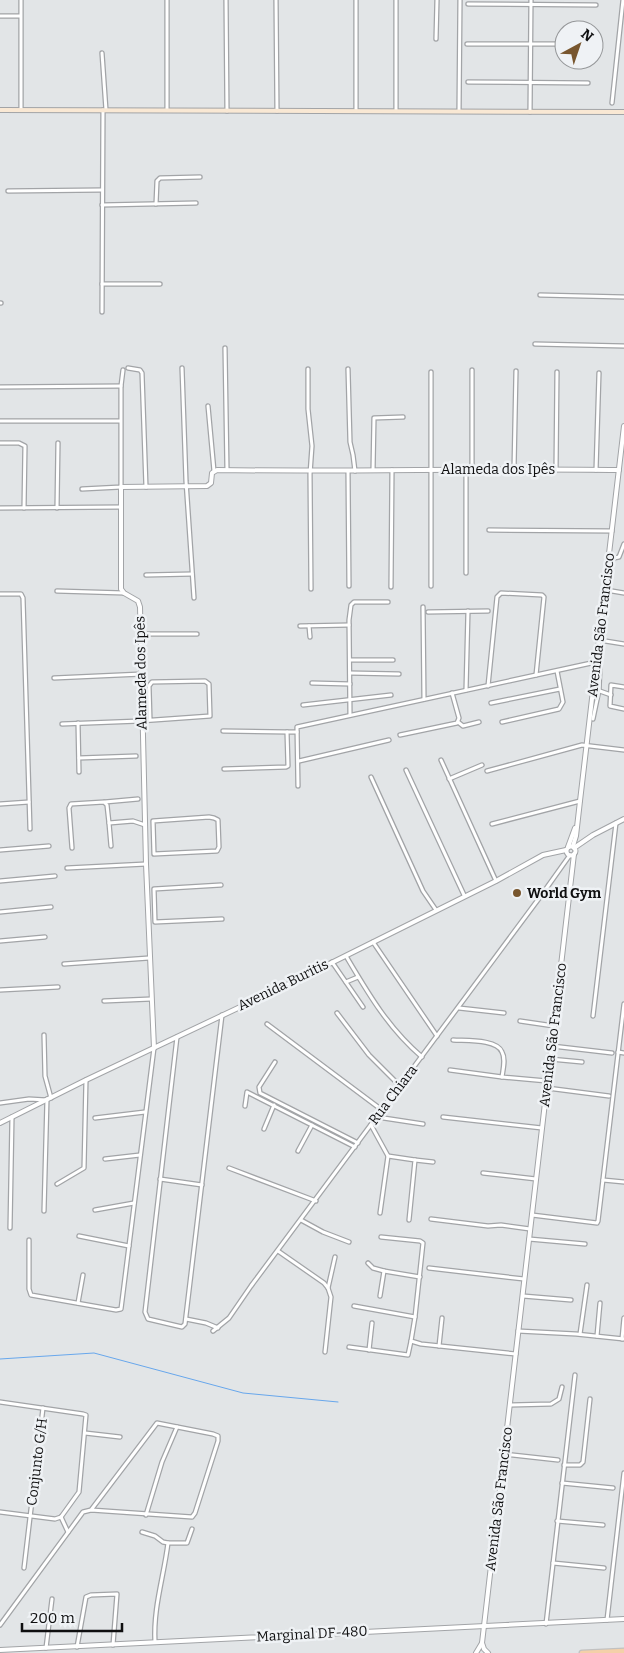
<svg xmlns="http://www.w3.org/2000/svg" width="624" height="1653" viewBox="0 0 624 1653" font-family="Bitter,serif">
  <rect width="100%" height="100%" fill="#e2e5e7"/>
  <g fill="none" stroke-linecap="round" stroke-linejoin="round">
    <!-- stream -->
    <path stroke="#68a7ec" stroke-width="1" d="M0,1359L94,1353L243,1393L338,1402"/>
    <defs>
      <g id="minor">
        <path d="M167,0V110"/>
        <path d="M226,0L227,111"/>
        <path d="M276,0L277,111"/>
        <path d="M396,0V111"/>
        <path d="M468,4L596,5"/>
        <path d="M0,16H20"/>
        <path d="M436,39L437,0"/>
        <path d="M467,44H564"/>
        <path d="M102,53L106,110"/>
        <path d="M468,82L588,83"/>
        <path d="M612,103L623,0"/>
        <path d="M21,110V0"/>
        <path d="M356,111V0"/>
        <path d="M459,111L460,0"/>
        <path d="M530,112L531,0"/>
        <path d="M8,191L101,190"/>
        <path d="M156,204L157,181L160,178L200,177"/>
        <path d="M102,205L196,203"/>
        <path d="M102,284H160"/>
        <path d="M540,295L624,297"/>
        <path d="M0,303H1"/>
        <path d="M102,312L103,110"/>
        <path d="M535,344L624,346"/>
        <path d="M225,348L227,470"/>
        <path d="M128,368L140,370L142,373L146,487"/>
        <path d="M182,368L186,481L194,598"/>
        <path d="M308,369V409L312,446L310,474L311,589"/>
        <path d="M348,369L350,442L353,455L355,471"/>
        <path d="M431,372V586"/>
        <path d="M0,387L121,386"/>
        <path d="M208,406L214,471"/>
        <path d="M0,421H120"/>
        <path d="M0,443H19L25,446L24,508"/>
        <path d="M466,469V573"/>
        <path d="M472,469V370"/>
        <path d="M514,469L516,371"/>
        <path d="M556,469L557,372"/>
        <path d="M373,470L374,418L403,417"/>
        <path d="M596,470L599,373"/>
        <path d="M348,471L349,586"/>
        <path d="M82,489L121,487V386L123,370"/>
        <path d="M0,508L121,507"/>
        <path d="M57,508L58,443"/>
        <path d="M489,530L612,531"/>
        <path d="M609,559L619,557L624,544"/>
        <path d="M146,575L192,574"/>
        <path d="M391,587L392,470"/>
        <path d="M606,590L624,593"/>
        <path d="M57,591L124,593"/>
        <path d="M0,594H21L23,598L30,829"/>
        <path d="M423,607L424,699"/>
        <path d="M428,612L488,611"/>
        <path d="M300,626L349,625"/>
        <path d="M309,626L310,637"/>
        <path d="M141,634H197"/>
        <path d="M599,640L624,644"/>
        <path d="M350,660H393"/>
        <path d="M350,673L399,674"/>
        <path d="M54,678L142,674"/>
        <path d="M312,683L350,684"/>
        <path d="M488,686L497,597L501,593L542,595L544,597L536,675"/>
        <path d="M624,687L611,685L610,706L624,709"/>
        <path d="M466,690L468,611"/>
        <path d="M597,690L611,695"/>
        <path d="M491,703L560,689"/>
        <path d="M303,705L391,695"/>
        <path d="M350,715L349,620L351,605L354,602H388"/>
        <path d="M593,719L599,690L600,666"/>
        <path d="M458,722L463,726L479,722"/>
        <path d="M502,722L559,709L563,702L557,671"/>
        <path d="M78,723L79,772"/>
        <path d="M62,724L140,721L210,716L209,684L205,681L152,682L149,686L150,720"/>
        <path d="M223,731L287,732L288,766L286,767L224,769"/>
        <path d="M287,732H297"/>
        <path d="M400,735L457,723L459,718L452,693"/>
        <path d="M79,758L136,756"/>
        <path d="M441,760L496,881"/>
        <path d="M299,761L389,740"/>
        <path d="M406,770L464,895"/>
        <path d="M487,771L582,745L624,750"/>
        <path d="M371,777L423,891L436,910"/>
        <path d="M449,779L482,765"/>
        <path d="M298,786L297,727L596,662"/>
        <path d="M105,802L138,799"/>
        <path d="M0,804L29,802"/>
        <path d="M209,817L214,818L218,820L219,847L217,851L154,854L153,821Z"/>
        <path d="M109,823L111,846"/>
        <path d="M492,824L580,801"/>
        <path d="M72,848L69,808L71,804L104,802L107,805L109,823L133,821L145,825"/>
        <path d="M0,850L49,846"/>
        <path d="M67,868L146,864"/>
        <path d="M0,881L55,876"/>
        <path d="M221,885L154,889L155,922L222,919"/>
        <path d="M0,912L51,907"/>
        <path d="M0,941L45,937"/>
        <path d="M373,942L437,1036"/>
        <path d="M346,956C368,993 388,1028 422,1057"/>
        <path d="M332,962L363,1007"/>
        <path d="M64,964L149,958"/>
        <path d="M346,982L358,977"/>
        <path d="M0,990L58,987"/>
        <path d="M104,1001L151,999"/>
        <path d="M459,1008L504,1013"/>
        <path d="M337,1013L369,1055L400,1086"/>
        <path d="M593,1016L616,823"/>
        <path d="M520,1021L554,1026"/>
        <path d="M267,1024L382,1110"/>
        <path d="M44,1035L45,1076L51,1098"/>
        <path d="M177,1037L145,1312L148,1319L182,1327L185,1324L222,1015"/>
        <path d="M453,1040C466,1041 497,1039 502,1052C506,1059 503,1069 502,1077L547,1081"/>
        <path d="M552,1046L612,1053"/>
        <path d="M618,1052L624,1053"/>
        <path d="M550,1059L582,1062"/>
        <path d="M275,1062L259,1087L260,1093L358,1143"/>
        <path d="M450,1070L502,1077"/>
        <path d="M547,1088L609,1096"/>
        <path d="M0,1103L29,1099L46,1100"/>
        <path d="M245,1106L247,1092L355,1147"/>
        <path d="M377,1117L423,1124"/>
        <path d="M443,1117L542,1128"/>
        <path d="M95,1118L145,1112"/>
        <path d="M371,1125L388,1156L380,1213"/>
        <path d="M264,1129L274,1105"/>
        <path d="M298,1151L312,1125"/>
        <path d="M388,1156L415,1160L409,1220"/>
        <path d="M105,1159L140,1155"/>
        <path d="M415,1160L433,1162"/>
        <path d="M229,1168L316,1201"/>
        <path d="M483,1173L536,1179"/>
        <path d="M160,1179L202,1185"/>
        <path d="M603,1180L624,1182"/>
        <path d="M57,1184L84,1168L86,1080"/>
        <path d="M95,1210L134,1203"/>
        <path d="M44,1211L47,1099"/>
        <path d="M532,1215L597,1223L598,1221L624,1004"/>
        <path d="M431,1219L488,1226L501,1225L530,1229"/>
        <path d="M301,1220L323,1232L349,1242"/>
        <path d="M10,1228L12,1117"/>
        <path d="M79,1236L129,1246"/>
        <path d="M381,1237L420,1241L423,1243L415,1317L411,1341L421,1344L516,1354"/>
        <path d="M529,1239L585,1244"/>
        <path d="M29,1240V1289L31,1295L116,1310L121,1309L154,1048"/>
        <path d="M278,1251L324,1283L328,1288L331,1297L325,1352"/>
        <path d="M368,1263L373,1268L384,1271"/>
        <path d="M429,1268L524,1279"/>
        <path d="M328,1288L335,1257"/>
        <path d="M380,1296L384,1271L420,1277"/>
        <path d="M523,1296L571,1300"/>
        <path d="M78,1303L83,1275"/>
        <path d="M354,1306L415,1317"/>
        <path d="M186,1319L206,1323L218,1328"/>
        <path d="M213,1331L229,1318L251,1286L543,893L570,855"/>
        <path d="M518,1331L576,1334L624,1339"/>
        <path d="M580,1334L587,1285"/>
        <path d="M597,1336L600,1303"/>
        <path d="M622,1339L624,1318"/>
        <path d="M439,1346L442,1318"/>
        <path d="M349,1347L408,1355L411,1341"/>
        <path d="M369,1350L372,1323"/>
        <path d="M0,1402L83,1414L86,1415L79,1492L61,1517"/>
        <path d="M511,1405L551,1404L559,1399L562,1387"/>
        <path d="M85,1433L120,1437"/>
        <path d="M504,1454L558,1460"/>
        <path d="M564,1465H580L583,1462L590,1399"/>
        <path d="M562,1483L613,1488"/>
        <path d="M0,1512L55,1519L61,1517"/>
        <path d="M146,1515L162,1462L177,1427"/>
        <path d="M61,1517L68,1532"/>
        <path d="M557,1521L603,1525"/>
        <path d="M142,1532L155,1536L163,1542L168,1543C164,1576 153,1608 155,1642"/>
        <path d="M168,1543H187L192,1529"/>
        <path d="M553,1563L604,1568"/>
        <path d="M24,1568L43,1408"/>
        <path d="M607,1620L624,1473"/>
        <path d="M546,1624L575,1375"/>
        <path d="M0,1625L83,1512L91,1510L192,1517L195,1513L218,1441V1436L213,1434L157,1423L91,1510"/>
        <path d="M77,1647L86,1597L91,1595L117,1594L113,1645"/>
        <path d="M46,1648L52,1599"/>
      </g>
      <g id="tertiary">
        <path d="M573,846L576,836L580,801L624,426"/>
        <circle cx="571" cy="851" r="4.5"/>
        <path d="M568,847L575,828"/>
        <path d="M574,848L593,835L624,819"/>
        <path d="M154,1048L146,864L140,607L138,601L124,593L121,589V487L207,486L211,483L212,473L217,470C351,472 485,468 619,470"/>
        <path d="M0,1123L86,1080L295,981L496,881L543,855L566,850"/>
        <path d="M482,1643L484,1649L488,1653"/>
        <path d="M0,1650L624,1619"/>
        <path d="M476,1653L482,1643L574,854"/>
      </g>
      <path id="secondary" d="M0,110L624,112"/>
      <path id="primary" d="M582,1653L624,1651"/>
    </defs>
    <!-- minor casing -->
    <use href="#minor" stroke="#a2a4a7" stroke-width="5.5"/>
    <!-- tertiary casing -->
    <use href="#tertiary" stroke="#a2a4a7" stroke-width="6"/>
    <!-- secondary casing -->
    <use href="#secondary" stroke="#a2a4a7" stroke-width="6"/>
    <!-- primary casing -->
    <use href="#primary" stroke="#c1c1c1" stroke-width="7"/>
    <!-- minor -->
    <use href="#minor" stroke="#fff" stroke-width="3"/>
    <!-- tertiary -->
    <use href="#tertiary" stroke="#fff" stroke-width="4"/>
    <!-- secondary -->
    <use href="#secondary" stroke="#f9e8d4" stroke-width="4"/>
    <!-- primary -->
    <use href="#primary" stroke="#f4d0a9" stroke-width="4.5"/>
  </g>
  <!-- markers -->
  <circle fill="#78562e" stroke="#eff2f5" stroke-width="2" cx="517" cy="893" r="5"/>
  <g text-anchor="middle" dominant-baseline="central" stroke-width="5" stroke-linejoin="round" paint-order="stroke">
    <!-- street labels -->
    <g font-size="14" fill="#0f0f10" stroke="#eff2f5">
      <text x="498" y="469">Alameda dos Ipês</text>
      <text transform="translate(601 625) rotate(-83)">Avenida São Francisco</text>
      <text transform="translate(141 673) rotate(-91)">Alameda dos Ipês</text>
      <text transform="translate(283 985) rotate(-26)">Avenida Buritis</text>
      <text transform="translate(553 1035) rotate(-83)">Avenida São Francisco</text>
      <text transform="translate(393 1095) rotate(-53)">Rua Chiara</text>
      <text transform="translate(37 1462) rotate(-83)">Conjunto G/H</text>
      <text transform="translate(499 1499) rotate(-83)">Avenida São Francisco</text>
      <text transform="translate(312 1634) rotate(-3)">Marginal DF-480</text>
    </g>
    <!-- poi labels -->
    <g font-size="14" font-weight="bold" fill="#0f0f10" stroke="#eff2f5" text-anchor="start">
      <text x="527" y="893">World Gym</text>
    </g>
  </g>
  <!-- north arrow -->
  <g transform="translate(579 45) rotate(40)"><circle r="24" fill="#eff2f5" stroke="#959799"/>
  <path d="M0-4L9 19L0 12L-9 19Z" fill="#78562e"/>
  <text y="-8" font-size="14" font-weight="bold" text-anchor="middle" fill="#0f0f10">N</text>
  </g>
  <!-- scale -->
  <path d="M22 1623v8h100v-8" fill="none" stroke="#0f0f10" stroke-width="2.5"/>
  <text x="30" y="1623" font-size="15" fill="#0f0f10" stroke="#eff2f5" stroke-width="4" paint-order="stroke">200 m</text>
</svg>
